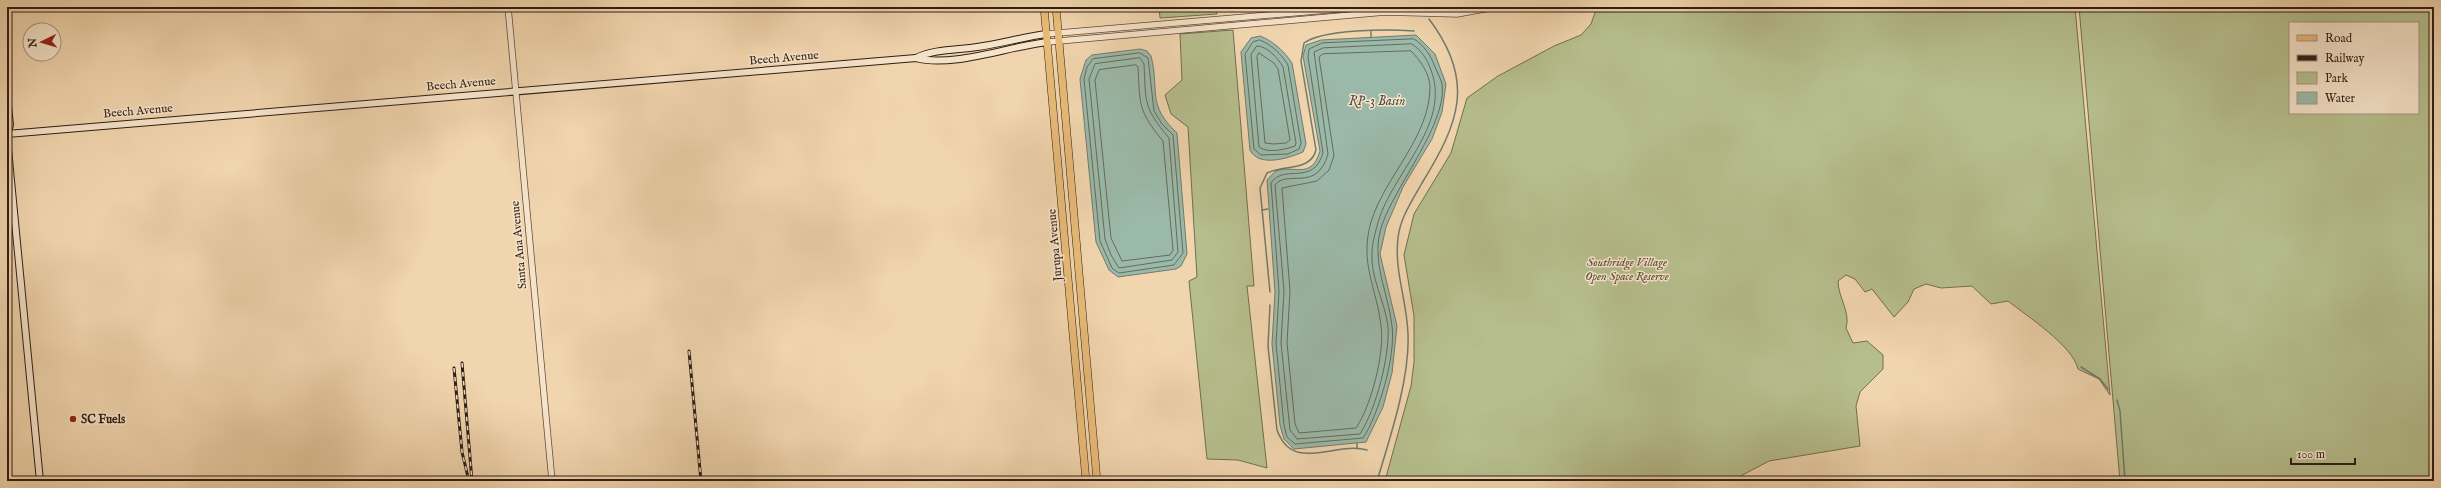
<svg xmlns="http://www.w3.org/2000/svg" width="2441" height="488" viewBox="0 0 2441 488" font-family="'IM FELL English',serif">
  <rect width="100%" height="100%" fill="#f1d5ae"/>
  <filter id="stains"><feTurbulence type="fractalNoise" baseFrequency=".005" numOctaves="4"/><feColorMatrix values="0 0 0 0 .2 0 0 0 0 .09 0 0 0 0 .02 0 0 0 .5 -.17"/></filter>
  <radialGradient id="worn" r=".72"><stop offset=".6" stop-color="#630" stop-opacity="0"/><stop offset="1" stop-color="#630" stop-opacity=".3"/></radialGradient>
  <!-- green -->
  <g fill="#b6be8d" stroke="#726e50" fill-rule="evenodd">
    <path d="M1159,7H1216L1217,14L1160,18Z"/>
    <path d="M1597,7H2075L2110,395L2099,379L2078,369C2073,346 2027,316 2008,301L1991,304L1972,286L1941,288L1926,284L1914,289L1908,302L1894,317L1872,289L1865,292L1855,279L1846,275L1838,281C1838,297 1851,313 1846,328L1853,343L1867,341L1883,355V369L1860,392L1856,406L1860,446L1769,461L1731,481H1385L1411,386L1414,362V316L1404,255L1414,214L1451,153L1467,98L1498,76L1554,46L1581,35L1591,24Z"/>
    <path d="M2079,7H2434V481H2120ZM2290,23H2418V113H2290Z"/>
    <path d="M1233,30L1254,286H1247L1267,468L1238,460L1207,459L1189,281L1197,277L1188,127L1171,114L1165,95L1182,80L1180,34Z"/>
  </g>
  <!-- water -->
  <g fill="#9bb9a9" stroke="#707b6d">
    <path d="M1416,35L1435,54L1446,84L1442,112L1432,139L1403,187L1386,227L1380,254L1397,326L1392,373L1383,407L1366,442L1294,449L1284,439L1280,425L1272,344L1275,292L1267,180C1269,178 1273,173 1276,171C1293,164 1311,181 1320,151L1303,56L1306,45L1321,40Z"/>
    <path d="M1260,36C1273,41 1284,51 1292,63L1306,144L1303,152C1289,158 1259,168 1250,150L1241,52L1251,38Z"/>
    <path d="M1140,49L1147,51L1151,56C1160,91 1146,104 1177,133L1187,254L1181,266L1176,269L1118,277L1109,270L1096,242L1080,79L1086,60L1092,55Z"/>
  </g>
  <g fill="none" stroke-linecap="round" stroke-linejoin="round">
    <!-- shore -->
    <g stroke="#656b5e" stroke-width="1">
      <path d="M1414,39C1424,45 1431,56 1435,67C1437,72 1441,79 1442,84C1448,122 1395,186 1382,225C1370,260 1388,291 1392,326C1396,355 1379,414 1363,438L1295,444L1287,437L1284,425L1276,344L1279,291L1271,183C1284,163 1313,187 1323,153L1308,57L1309,49L1322,43Z"/>
      <path d="M1260,40C1272,45 1281,54 1288,65L1301,143L1299,149L1288,154L1261,155L1254,149L1245,54L1253,42Z"/>
      <path d="M1412,44C1422,51 1427,59 1431,70C1452,126 1390,174 1377,226C1375,234 1372,244 1372,252C1370,277 1385,302 1388,326C1390,356 1376,409 1360,434L1297,439L1290,430L1281,343L1284,291L1275,185C1287,169 1317,193 1328,154L1314,52L1323,48Z"/>
      <path d="M1257,46C1267,46 1278,58 1283,67L1296,143L1295,146C1286,149 1268,154 1259,147L1251,55Z"/>
      <path d="M1411,51C1420,60 1430,74 1430,87C1430,137 1385,176 1371,222C1359,264 1377,288 1381,326C1385,353 1371,406 1356,428L1299,433L1295,424L1287,343L1290,291L1282,188L1317,181L1329,170L1334,156L1319,57L1323,54Z"/>
      <path d="M1140,53L1148,58L1154,111L1162,124L1173,135L1183,253L1174,265L1119,273L1112,268L1100,241L1084,79L1087,67L1093,59Z"/>
      <path d="M1259,53L1274,63L1278,69L1290,140L1286,143L1274,144L1265,143L1257,57Z"/>
      <path d="M1140,58L1144,64C1146,103 1143,107 1169,138L1178,252L1172,260L1119,268L1111,255L1105,239L1089,79L1095,64Z"/>
      <path d="M1136,65L1138,67C1140,105 1138,111 1163,141L1173,250L1170,255L1122,261L1111,238L1095,80L1099,70Z"/>
    </g>
    <!-- stream -->
    <g stroke="#707b6d" stroke-width="1.5">
      <path d="M1371,31V37"/>
      <path d="M1262,210L1268,209"/>
      <path d="M1270,292L1260,188L1267,173C1284,165 1311,171 1316,150L1301,61L1304,43C1323,29 1389,29 1414,31"/>
      <path d="M1270,305L1268,346L1277,430C1293,474 1335,441 1367,450"/>
      <path d="M2081,367L2100,379L2108,389"/>
      <path d="M2117,400L2120,411L2125,481"/>
      <path d="M1357,443V448"/>
      <path d="M1377,481C1390,438 1410,378 1408,334C1407,301 1394,271 1398,238C1400,218 1413,199 1422,183C1459,123 1476,81 1429,19"/>
    </g>
    <defs>
      <g id="tertiary">
        <path d="M508,7L552,481"/>
        <path d="M1427,7H1457"/>
        <path d="M1047,34L1362,7"/>
        <path d="M1048,42L1385,12L1457,14L1495,7"/>
      </g>
      <g id="secondary">
        <path d="M916,58C934,49 957,50 977,47C1000,44 1023,37 1047,34"/>
        <path d="M7,97L10,125L7,133"/>
        <path d="M7,134L916,58C953,68 1009,46 1048,42"/>
        <path d="M7,139L40,481"/>
      </g>
      <g id="primary">
        <path d="M1044,7L1086,481"/>
        <path d="M1056,7L1097,481"/>
      </g>
    </defs>
    <!-- tertiary casing -->
    <use href="#tertiary" stroke="#604b3a" stroke-width="7"/>
    <!-- secondary casing -->
    <use href="#secondary" stroke="#2f1d14" stroke-width="8"/>
    <!-- primary casing -->
    <use href="#primary" stroke="#2f1d14" stroke-width="8"/>
    <!-- tertiary -->
    <use href="#tertiary" stroke="#f6e4ca" stroke-width="5.5"/>
    <!-- secondary -->
    <use href="#secondary" stroke="#f6e4ca" stroke-width="6"/>
    <!-- primary -->
    <use href="#primary" stroke="#e8ba77" stroke-width="7"/>
    <defs>
      <g id="rail">
        <path d="M689,351L701,481"/>
        <path d="M462,363L472,481"/>
        <path d="M454,368L462,452L468,477"/>
      </g>
    </defs>
    <!-- rail casing -->
    <use href="#rail" stroke="#2f1d14" stroke-width="3"/>
    <!-- rail -->
    <use href="#rail" stroke="#f6e4ca" stroke-width="1.5" stroke-dasharray="4.5" stroke-linecap="butt"/>
  </g>
  <!-- markers -->
  <circle fill="#8f2418" stroke="#f6e4ca" stroke-width="1.5" cx="73" cy="419" r="4"/>
  <g text-anchor="middle" dominant-baseline="central" stroke-width="3" stroke-linejoin="round" paint-order="stroke">
    <!-- street labels -->
    <g font-size="12" fill="#2f1d14" stroke="#f6e4ca">
      <text transform="translate(784 58) rotate(-5)">Beech Avenue</text>
      <text transform="translate(461 84) rotate(-5)">Beech Avenue</text>
      <text transform="translate(138 111) rotate(-5)">Beech Avenue</text>
      <text transform="translate(519 245) rotate(-95)">Santa Ana Avenue</text>
      <text transform="translate(1055 245) rotate(-95)">Jurupa Avenue</text>
    </g>
    <!-- park labels -->
    <g font-size="12" font-style="italic" fill="#584d38" stroke="#f6e4ca">
      <text x="1627" y="262">Southridge Village<tspan x="1627" dy="14">Open Space Reserve</tspan></text>
    </g>
    <!-- poi labels -->
    <g font-size="12" font-weight="bold" fill="#2f1d14" stroke="#f6e4ca" text-anchor="start">
      <text x="81" y="419">SC Fuels</text>
    </g>
    <!-- water labels -->
    <g font-size="13" font-style="italic" fill="#4f4c41" stroke="#f6e4ca">
      <text x="1377" y="101">RP-3 Basin</text>
    </g>
  </g>
  <!-- margin -->
  <rect width="2441" height="488" fill="none" stroke="#f1d5ae" stroke-width="24"/>
  <rect x="8" y="8" width="2425" height="472" fill="none" stroke="#2f1d14" stroke-width="2"/>
  <rect x="12" y="12" width="2417" height="464" fill="none" stroke="#2f1d14"/>
  <!-- legend -->
  <rect x="2289" y="22" width="130" height="92" fill="#f6e4ca" stroke="#a69481"/>
  <rect x="2297" y="35" width="20" height="6" fill="#e8ba77" stroke="#a69481"/>
  <text x="2325" y="42" font-size="12" fill="#2f1d14">Road</text>
  <rect x="2297" y="55" width="20" height="6" fill="#2f1d14" stroke="#a69481"/>
  <text x="2325" y="62" font-size="12" fill="#2f1d14">Railway</text>
  <rect x="2297" y="72" width="20" height="12" fill="#b6be8d" stroke="#a69481"/>
  <text x="2325" y="82" font-size="12" fill="#2f1d14">Park</text>
  <rect x="2297" y="92" width="20" height="12" fill="#9bb9a9" stroke="#a69481"/>
  <text x="2325" y="102" font-size="12" fill="#2f1d14">Water</text>
  <!-- north arrow -->
  <g transform="translate(42 42) rotate(265)"><circle r="19" fill="#f6e4ca" stroke="#a69481"/>
  <path d="M0-3L7 15L0 10L-7 15Z" fill="#8f2418"/>
  <text y="-6" font-size="11" font-weight="bold" text-anchor="middle" fill="#2f1d14">N</text>
  </g>
  <!-- scale -->
  <path d="M2291 458v6h64v-6" fill="none" stroke="#2f1d14" stroke-width="2"/>
  <text x="2297" y="458" font-size="12" fill="#2f1d14" stroke="#f6e4ca" stroke-width="3" paint-order="stroke">100 m</text>
  <rect width="100%" height="100%" filter="url(#stains)"/>
  <rect width="100%" height="100%" fill="url(#worn)"/>
</svg>
